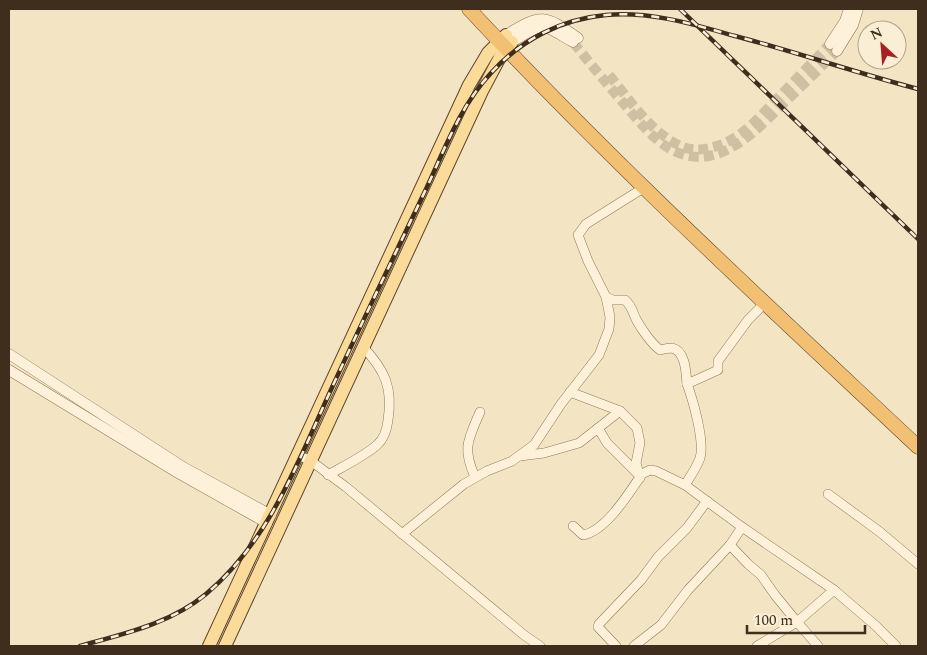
<svg xmlns="http://www.w3.org/2000/svg" width="927" height="655" viewBox="0 0 927 655" font-family="Spectral,serif">
  <rect width="100%" height="100%" fill="#f3e5c4"/>
  <g fill="none" stroke-linecap="round" stroke-linejoin="round">
    <!-- tertiary-tunnel -->
    <g stroke="#cfc0a3" stroke-width="10" stroke-dasharray="10 5" stroke-linecap="butt">
      <path d="M573,42C588,61 603,79 619,98C632,113 644,129 660,142C710,181 752,135 786,101C803,85 820,68 837,51"/>
      <path d="M609,75C630,100 651,134 683,147C698,153 721,147 734,138C751,128 763,113 777,99C794,81 812,63 830,44"/>
    </g>
    <defs>
      <g id="minor">
        <path d="M606,297L613,300H625C633,307 632,312 637,321C642,330 652,344 660,350C664,349 668,348 672,348C686,351 686,374 687,384"/>
        <path d="M570,392L620,411L637,428L640,443L636,463L640,478"/>
        <path d="M598,428L607,443L637,473"/>
        <path d="M298,455L311,461L346,487L524,635L540,646"/>
        <path d="M520,456L544,453L579,443L620,411"/>
        <path d="M328,475C344,466 363,457 377,445C384,439 387,429 388,420C393,388 385,370 363,347"/>
        <path d="M475,477C462,448 468,440 480,412"/>
        <path d="M685,485C690,477 697,467 700,458C705,442 693,400 687,384L718,370V361L748,320L765,303"/>
        <path d="M828,494L880,532L918,564"/>
        <path d="M573,526L583,535C606,531 629,493 642,474L650,470L656,471L685,485L742,527L834,590L876,626L896,646"/>
        <path d="M402,534L464,484L487,471L512,461L534,445L561,404L599,355L609,329L610,317L606,297L588,261L578,235L586,224L645,187"/>
        <path d="M730,545L748,564L761,575L775,595L797,622L834,590"/>
        <path d="M616,646L598,627L599,624L641,580L658,557L687,528L707,501"/>
        <path d="M634,646L661,625L688,590L730,545L742,527"/>
        <path d="M757,646L797,622L818,646"/>
      </g>
      <g id="tertiary">
        <path d="M506,35C542,13 544,14 578,38"/>
        <path d="M512,42C545,21 541,24 573,42"/>
        <path d="M830,44L845,21L849,9"/>
        <path d="M837,51L853,25L858,9"/>
        <path d="M9,354L183,467L271,515"/>
        <path d="M9,370L178,473L267,523"/>
      </g>
      <g id="primary">
        <path d="M209,646L469,85L488,53L506,35"/>
        <path d="M225,646L482,91L499,59L512,42"/>
      </g>
      <path id="trunk" d="M469,9C611,162 766,304 918,447"/>
    </defs>
    <!-- minor casing -->
    <use href="#minor" stroke="#917658" stroke-width="10"/>
    <!-- tertiary casing -->
    <use href="#tertiary" stroke="#917658" stroke-width="11"/>
    <!-- primary casing -->
    <use href="#primary" stroke="#5f432c" stroke-width="14"/>
    <!-- trunk casing -->
    <use href="#trunk" stroke="#5f432c" stroke-width="15"/>
    <!-- minor -->
    <use href="#minor" stroke="#fdf2d9" stroke-width="9"/>
    <!-- tertiary -->
    <use href="#tertiary" stroke="#fdf2d9" stroke-width="10"/>
    <!-- primary -->
    <use href="#primary" stroke="#fadb99" stroke-width="12"/>
    <!-- trunk -->
    <use href="#trunk" stroke="#f2c072" stroke-width="14"/>
    <defs>
      <g id="rail">
        <path d="M680,9L918,239"/>
        <path d="M80,646C123,634 170,624 206,594C271,540 300,456 335,381C365,316 396,252 427,187C445,148 461,105 491,73C521,40 561,19 606,15C650,11 692,24 735,36C796,52 857,73 918,89"/>
      </g>
    </defs>
    <!-- rail casing -->
    <use href="#rail" stroke="#3f2e1d" stroke-width="4.5"/>
    <!-- rail -->
    <use href="#rail" stroke="#faefd5" stroke-width="2.5" stroke-dasharray="8" stroke-linecap="butt"/>
  </g>
  <!-- border -->
  <rect width="927" height="655" fill="none" stroke="#3f2e1d" stroke-width="20"/>
  <!-- north arrow -->
  <g transform="translate(882 45) rotate(334)"><circle r="24" fill="#faefd5" stroke="#afa28b"/>
  <path d="M0-4L9 19L0 12L-9 19Z" fill="#a82022"/>
  <text y="-8" font-size="14" font-weight="bold" text-anchor="middle" fill="#3f2e1d">N</text>
  </g>
  <!-- scale -->
  <path d="M747 625v8h118v-8" fill="none" stroke="#3f2e1d" stroke-width="2.5"/>
  <text x="754" y="625" font-size="15" fill="#3f2e1d" stroke="#faefd5" stroke-width="4" paint-order="stroke">100 m</text>
</svg>
